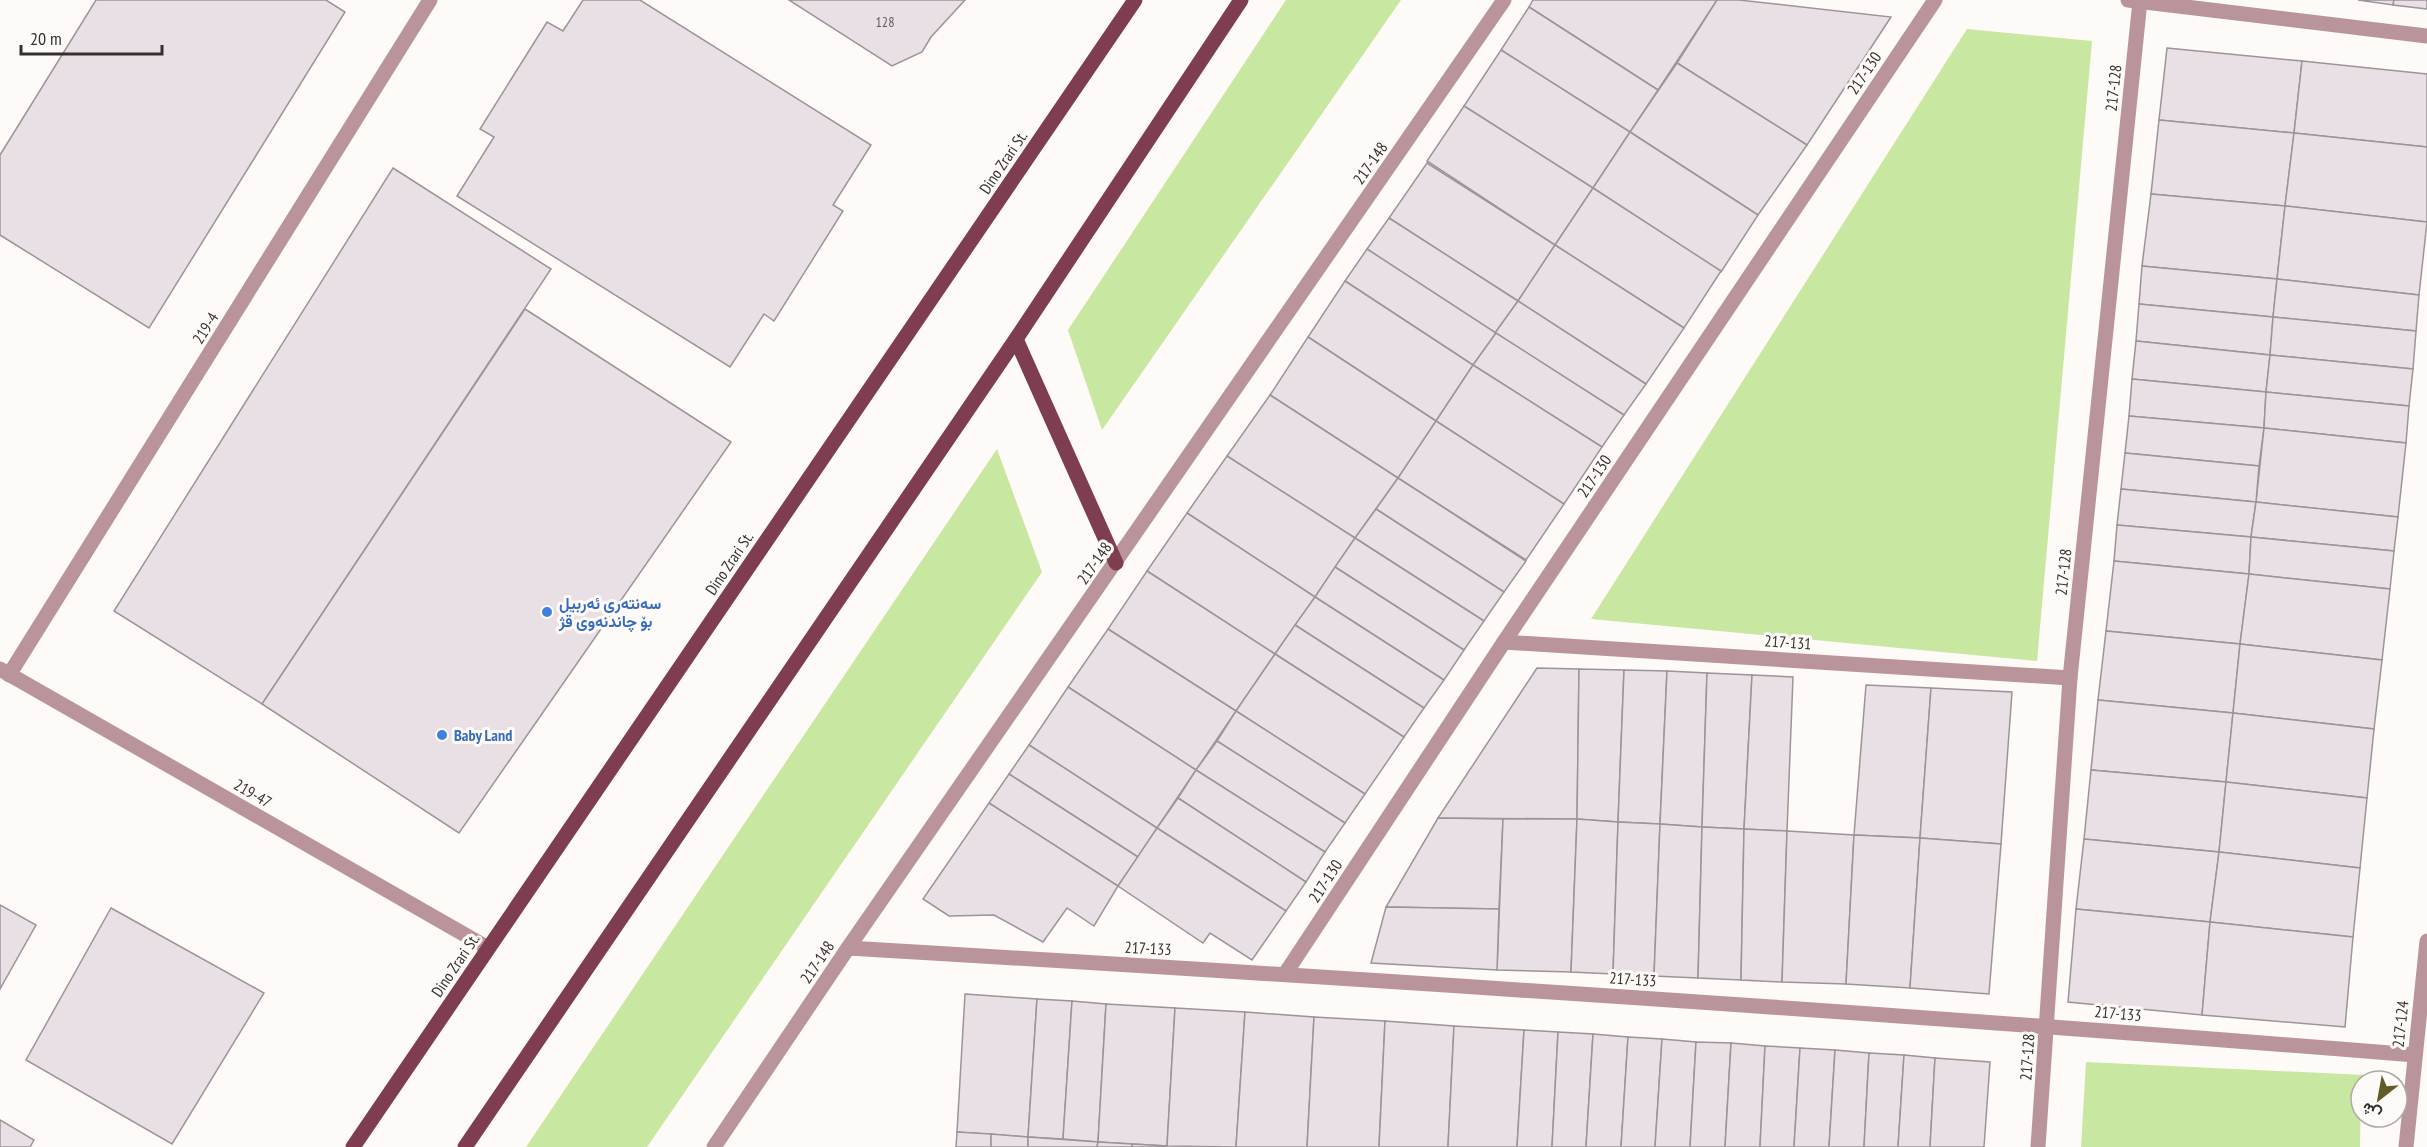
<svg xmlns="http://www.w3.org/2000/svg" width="2427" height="1147" viewBox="0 0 2427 1147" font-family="'PT Sans Narrow',Vazirmatn,sans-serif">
  <rect width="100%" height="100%" fill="#fefaf7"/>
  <!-- green -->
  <g fill="#c8e7a0">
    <path d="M1286,0H1401L1102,430L1068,330Z"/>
    <path d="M1967,29L2092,41L2037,661L1591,619Z"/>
    <path d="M997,449L1042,572L647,1147H526Z"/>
    <path d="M2086,1062L2365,1075L2364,1081H2361L2360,1147H2081Z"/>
  </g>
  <!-- building -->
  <g fill="#e9e0e5" stroke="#9c9498" stroke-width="1.5">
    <path d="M96,0H326L345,12L149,328L0,235V155Z"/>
    <path d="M583,0H640L871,145L833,205L843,211L774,321L764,314L730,367L457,196L494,137L480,129L547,22L563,31Z"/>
    <path d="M789,0H965L931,37L922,52L892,66Z"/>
    <path d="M1533,0H1717L1658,90L1529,7Z"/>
    <path d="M1717,0H1739L1891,17L1807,145L1677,63Z"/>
    <path d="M2358,0H2394L2393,5Z"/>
    <path d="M2394,0H2427V9L2393,5Z"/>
    <path d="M1529,7L1658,90L1630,132L1501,50Z"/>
    <path d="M2167,48L2302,61L2294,133L2159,120Z"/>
    <path d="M1501,50L1630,132L1593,188L1464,106Z"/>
    <path d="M2302,61L2427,74V147L2294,133Z"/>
    <path d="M1677,63L1807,145L1758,215L1630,132Z"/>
    <path d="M1464,106L1593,188L1555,245L1427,161Z"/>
    <path d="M2159,120L2294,133L2285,206L2151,194Z"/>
    <path d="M1630,132L1758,215L1721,272L1593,188Z"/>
    <path d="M2294,133L2427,147V222L2285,206Z"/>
    <path d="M1427,163L1555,245L1518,301L1389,218Z"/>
    <path d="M393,168L551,269L262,704L114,611Z"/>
    <path d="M1593,188L1721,271L1684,328L1555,245Z"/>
    <path d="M2151,194L2285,206L2277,279L2142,266Z"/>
    <path d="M2285,206L2427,222L2419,295L2277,279Z"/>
    <path d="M1389,218L1518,301L1495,333L1367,249Z"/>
    <path d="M1555,245L1684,328L1646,384L1518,301Z"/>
    <path d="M1367,249L1496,333L1473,365L1345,281Z"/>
    <path d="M2142,266L2277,279L2273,317L2139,304Z"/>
    <path d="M2277,279L2419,295L2416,331L2273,317Z"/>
    <path d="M1345,281L1473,365L1436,421L1308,337Z"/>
    <path d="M1518,301L1646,384L1624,415L1495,333Z"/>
    <path d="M2139,304L2273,317L2270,355L2136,341Z"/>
    <path d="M525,309L731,442L459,833L262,704Z"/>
    <path d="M2273,317L2416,331L2413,369L2270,355Z"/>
    <path d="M1496,333L1624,415L1602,447L1473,365Z"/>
    <path d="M1308,337L1436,421L1398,478L1270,395Z"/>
    <path d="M2136,341L2270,355L2266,392L2132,379Z"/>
    <path d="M2270,355L2413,369L2409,406L2266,392Z"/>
    <path d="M1473,365L1602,447L1564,504L1436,421Z"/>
    <path d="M2132,379L2266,392L2264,428L2129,416Z"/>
    <path d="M2266,392L2409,406L2406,443L2264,428Z"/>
    <path d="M1270,395L1398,478L1355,538L1227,456Z"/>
    <path d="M2129,416L2264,428L2259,466L2125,453Z"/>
    <path d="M1436,421L1564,504L1526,560L1398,478Z"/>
    <path d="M2264,428L2406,443L2398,517L2256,502Z"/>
    <path d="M2125,453L2259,466L2256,502L2121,489Z"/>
    <path d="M1227,456L1355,538L1315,597L1187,513Z"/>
    <path d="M1398,478L1526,561L1504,592L1376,509Z"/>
    <path d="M2121,489L2256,502L2251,537L2117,525Z"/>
    <path d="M2256,502L2398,517L2394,551L2251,537Z"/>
    <path d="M1376,509L1504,592L1484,621L1355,538Z"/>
    <path d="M1187,513L1315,597L1275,654L1147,571Z"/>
    <path d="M2117,525L2251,537L2249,574L2114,561Z"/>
    <path d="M2251,537L2394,551L2390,589L2249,574Z"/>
    <path d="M1355,538L1484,621L1464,650L1335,567Z"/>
    <path d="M2114,561L2249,574L2240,644L2106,631Z"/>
    <path d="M1335,567L1464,650L1444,680L1315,597Z"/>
    <path d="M1147,571L1275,654L1236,711L1108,629Z"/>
    <path d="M2249,574L2390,589L2382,660L2240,644Z"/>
    <path d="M1315,597L1444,680L1424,708L1295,625Z"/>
    <path d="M1295,625L1424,708L1404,737L1275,654Z"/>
    <path d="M1108,629L1236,711L1196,770L1068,687Z"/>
    <path d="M2106,631L2240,644L2233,713L2098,700Z"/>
    <path d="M2240,644L2382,660L2374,729L2233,713Z"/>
    <path d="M1275,654L1404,737L1365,794L1236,711Z"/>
    <path d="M1537,668L1579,669L1577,819L1438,818Z"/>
    <path d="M1579,669L1624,670L1618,822L1577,819Z"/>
    <path d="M1624,670L1667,671L1660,824L1618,822Z"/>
    <path d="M1667,671L1707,673L1702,827L1660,824Z"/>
    <path d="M1707,673L1752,675L1744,829L1702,827Z"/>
    <path d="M1752,675L1793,677L1787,831L1744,829Z"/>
    <path d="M1866,685L1931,688L1920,838L1854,835Z"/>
    <path d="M1068,687L1196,770L1157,828L1029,745Z"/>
    <path d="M1931,688L2012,692L2001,844L1920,838Z"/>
    <path d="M2098,700L2233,713L2226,782L2091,770Z"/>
    <path d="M1236,711L1365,794L1345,823L1217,741Z"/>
    <path d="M2233,713L2374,729L2367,798L2226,782Z"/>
    <path d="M1217,741L1345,823L1325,852L1196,770Z"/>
    <path d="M1029,745L1157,828L1138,857L1009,774Z"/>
    <path d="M1196,770L1325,852L1306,882L1178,798Z"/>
    <path d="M2091,770L2226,782L2219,852L2084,839Z"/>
    <path d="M1009,774L1138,857L1118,886L989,803Z"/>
    <path d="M2226,782L2367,798L2360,868L2219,852Z"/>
    <path d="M1178,798L1306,882L1286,911L1157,828Z"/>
    <path d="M989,803L1118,886L1094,926L1067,908L1043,942L994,915L949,916L923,899Z"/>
    <path d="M1438,818L1503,819L1499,909L1386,907Z"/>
    <path d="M1503,819H1577L1571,972L1497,970Z"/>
    <path d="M1577,819L1618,822L1613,974L1571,972Z"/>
    <path d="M1618,822L1660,824L1654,976L1613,974Z"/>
    <path d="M1660,824L1702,827L1698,978L1654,976Z"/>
    <path d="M1702,827L1744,829L1741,980L1698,978Z"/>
    <path d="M1157,828L1286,911L1252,960L1210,933L1203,943L1118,886Z"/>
    <path d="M1744,829L1787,831L1782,982L1741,980Z"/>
    <path d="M1787,831L1854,835L1846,984L1782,982Z"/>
    <path d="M1854,835L1920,838L1910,988L1846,984Z"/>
    <path d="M1920,838L2001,844L1989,994L1910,988Z"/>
    <path d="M2084,839L2219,852L2210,922L2076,909Z"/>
    <path d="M2219,852L2360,868L2353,937L2210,922Z"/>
    <path d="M0,905L36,925L0,989Z"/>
    <path d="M1386,907L1499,909L1497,970L1371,963Z"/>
    <path d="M111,908L264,993L172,1144L26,1060Z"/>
    <path d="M2076,909L2210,922L2202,1015L2068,1002Z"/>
    <path d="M2210,922L2353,937L2345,1027L2202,1015Z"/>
    <path d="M965,994L1037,999L1028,1137L957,1132Z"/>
    <path d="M1037,999L1072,1001L1063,1139L1028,1137Z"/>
    <path d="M1072,1001L1106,1004L1098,1142L1063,1139Z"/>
    <path d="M1106,1004L1175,1008L1167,1146L1098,1142Z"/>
    <path d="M1175,1008L1245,1012L1236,1147L1167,1146Z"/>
    <path d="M1245,1012L1314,1017L1307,1147H1236Z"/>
    <path d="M1314,1017L1385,1021L1379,1147H1307Z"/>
    <path d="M1385,1021L1454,1026L1448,1147H1379Z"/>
    <path d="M1454,1026L1524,1030L1517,1147H1448Z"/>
    <path d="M1524,1030L1558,1032L1552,1147H1517Z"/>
    <path d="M1558,1032L1593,1034L1586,1147H1552Z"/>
    <path d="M1593,1034L1628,1037L1621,1147H1586Z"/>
    <path d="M1628,1037L1662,1039L1655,1147H1621Z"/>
    <path d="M1662,1039L1696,1042L1690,1147H1655Z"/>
    <path d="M1696,1042L1731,1043L1725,1147H1690Z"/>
    <path d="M1731,1043L1765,1046L1760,1147H1725Z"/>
    <path d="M1765,1046L1800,1048L1794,1147H1760Z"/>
    <path d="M1800,1048L1835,1050L1829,1147H1794Z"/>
    <path d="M1835,1050L1869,1053L1864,1147H1829Z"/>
    <path d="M1869,1053L1904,1055L1898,1147H1864Z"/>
    <path d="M1904,1055L1935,1058L1930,1147H1898Z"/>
    <path d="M1935,1058L1990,1062L1984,1147H1930Z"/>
    <path d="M0,1120L34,1140L30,1147H0Z"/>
    <path d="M957,1132L991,1134V1147H956Z"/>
    <path d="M991,1134L1028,1137V1147H991Z"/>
    <path d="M1028,1137L1098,1142L1097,1147H1028Z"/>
    <path d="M1098,1142L1132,1144V1147H1097Z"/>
    <path d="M1132,1144L1167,1146V1147H1132Z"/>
  </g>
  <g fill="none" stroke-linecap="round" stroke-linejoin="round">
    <!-- minor -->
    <g stroke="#ba949b" stroke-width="15">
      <path d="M2128,0L2427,36"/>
      <path d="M1504,642L2070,678"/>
      <path d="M0,669L488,948"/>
      <path d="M9,675L430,0"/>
      <path d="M848,948C1371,979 1893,1013 2415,1055"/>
      <path d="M1285,974L1504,642L1935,0"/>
      <path d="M714,1147L848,948L1504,0"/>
      <path d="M2038,1147L2070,678L2140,1"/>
      <path d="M2406,1147L2427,941"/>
    </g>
    <!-- major -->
    <g stroke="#7e3e4f" stroke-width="15">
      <path d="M1016,339L1116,563"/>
      <path d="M353,1147L1135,0"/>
      <path d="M465,1147L1016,339L1241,0"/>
    </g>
  </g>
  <!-- markers -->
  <g fill="#3f7fe0" stroke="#fefaf7" stroke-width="2">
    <circle cx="547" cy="612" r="6"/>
    <circle cx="442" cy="735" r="6"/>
  </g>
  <g text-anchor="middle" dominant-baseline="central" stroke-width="6" stroke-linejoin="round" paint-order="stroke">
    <!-- number labels -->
    <g font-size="14" fill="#605c5c">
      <text x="885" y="22">128</text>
    </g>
    <!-- street labels -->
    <g font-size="16" fill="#33302e" stroke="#fefaf7">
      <text transform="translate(1864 73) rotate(-56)">217-130</text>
      <text transform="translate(2113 88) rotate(-84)">217-128</text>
      <text transform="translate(1003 162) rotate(-56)">Dino Zrari St.</text>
      <text transform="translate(1370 163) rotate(-55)">217-148</text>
      <text transform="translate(205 328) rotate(-58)">219-4</text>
      <text transform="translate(1594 476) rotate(-56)">217-130</text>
      <text transform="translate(729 563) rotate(-56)">Dino Zrari St.</text>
      <text transform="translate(1094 563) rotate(-55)">217-148</text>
      <text transform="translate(2063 572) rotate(-84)">217-128</text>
      <text transform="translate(1788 642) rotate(4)">217-131</text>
      <text transform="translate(253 793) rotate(30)">219-47</text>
      <text transform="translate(1325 881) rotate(-57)">217-130</text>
      <text transform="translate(1148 948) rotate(3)">217-133</text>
      <text transform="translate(817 962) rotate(-56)">217-148</text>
      <text transform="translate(455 965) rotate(-56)">Dino Zrari St.</text>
      <text transform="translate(1633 979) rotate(4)">217-133</text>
      <text transform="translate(2118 1013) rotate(5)">217-133</text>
      <text transform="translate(2400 1024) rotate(-84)">217-124</text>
      <text transform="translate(2027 1057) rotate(-86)">217-128</text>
    </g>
    <!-- shop labels -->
    <g font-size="16" font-weight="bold" fill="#366cbe" stroke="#fefaf7" text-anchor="start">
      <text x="559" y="603">سەنتەری ئەربیل<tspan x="559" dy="18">بۆ چاندنەوی قژ</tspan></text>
      <text x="454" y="735">Baby Land</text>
    </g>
  </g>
  <!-- north arrow -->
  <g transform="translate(2379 1099) rotate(211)"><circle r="28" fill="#fefaf7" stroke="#ada9a7" stroke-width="1.5"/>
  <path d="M0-4.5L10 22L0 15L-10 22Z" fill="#605b27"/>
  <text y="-9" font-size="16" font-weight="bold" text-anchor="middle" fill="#33302e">ش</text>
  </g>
  <!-- scale -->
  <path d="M21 45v9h141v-9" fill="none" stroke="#33302e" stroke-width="3"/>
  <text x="30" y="45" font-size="18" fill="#33302e" stroke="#fefaf7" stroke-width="4.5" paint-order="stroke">20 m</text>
</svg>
